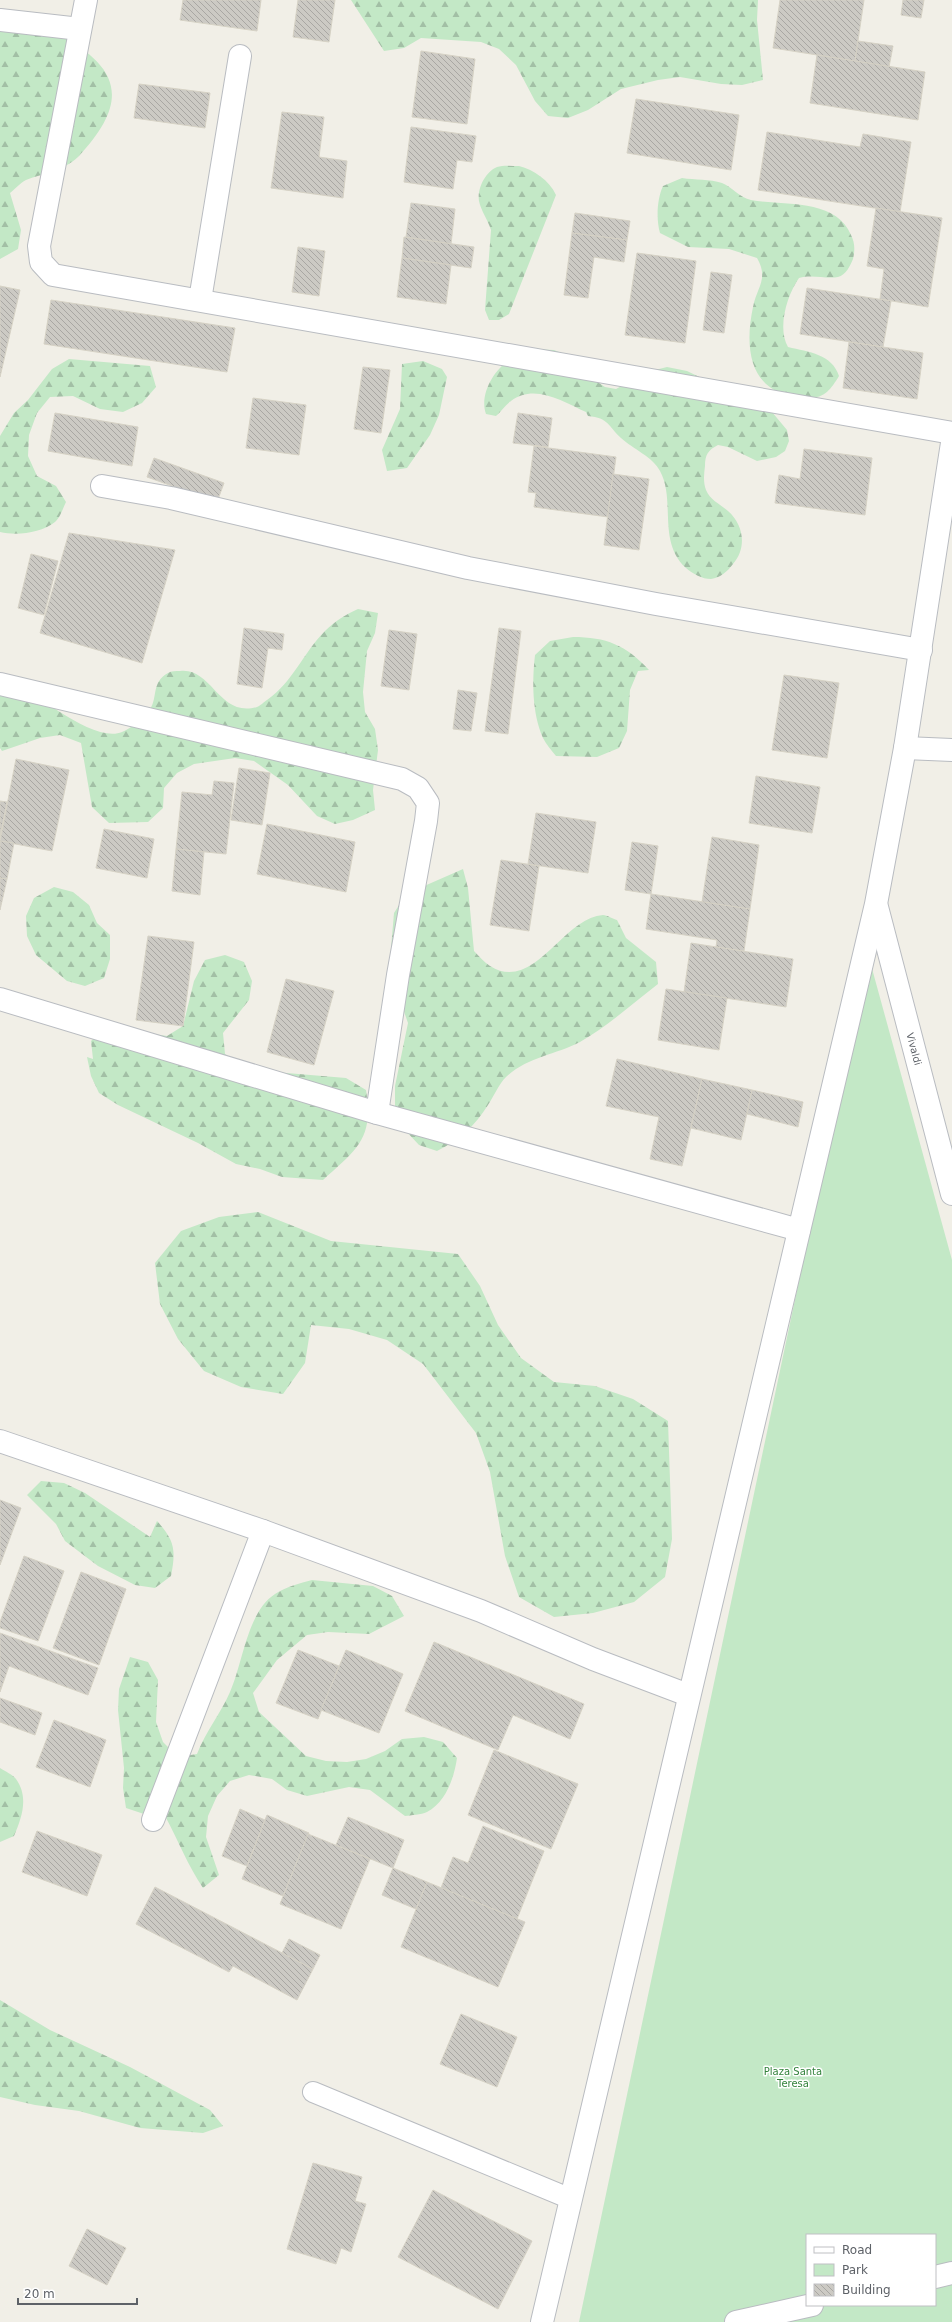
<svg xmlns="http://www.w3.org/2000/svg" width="952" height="2322" viewBox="0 0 952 2322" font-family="'DejaVu Sans',sans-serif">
  <defs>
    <pattern id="forest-firs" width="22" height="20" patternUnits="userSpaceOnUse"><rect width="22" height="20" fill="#c3e8c6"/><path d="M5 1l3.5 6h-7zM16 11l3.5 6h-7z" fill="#a2bfa5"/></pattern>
    <pattern id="building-back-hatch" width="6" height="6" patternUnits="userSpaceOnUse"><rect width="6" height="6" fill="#cccac4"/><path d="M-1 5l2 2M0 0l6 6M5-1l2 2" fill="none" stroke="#a9a7a3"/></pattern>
  </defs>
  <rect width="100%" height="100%" fill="#f1efe7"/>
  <!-- green -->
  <path fill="#c3e8c6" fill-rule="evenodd" d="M868,954L952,1260V2322H579ZM807,2235H935V2305H807Z"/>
  <!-- forest -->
  <g fill="url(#forest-firs)">
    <path d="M351,0H758L757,20L763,80L742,85L721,84L680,77L658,80L621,89L588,110L568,118L548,116L535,101L516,65L499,49L481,42L421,38L404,48L384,51Z"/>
    <path d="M0,11C19,13 36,23 53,32C120,65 132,100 78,157C63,171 44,173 26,180C20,183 15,189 10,193L21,230L18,249L0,259Z"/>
    <path d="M519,166C534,170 549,180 556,195L509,314L499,320H489L485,310L491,230C488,220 481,211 479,201C477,189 485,172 497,167C503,165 512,166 519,166Z"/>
    <path d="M682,178C695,180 710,179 722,183C732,187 740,198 751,200C783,206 836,198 851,235C855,243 855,250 853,259C850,266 846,275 838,277C825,279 812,274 799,278C787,295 777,328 788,347C809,352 832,354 839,376C831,389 825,398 809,398C752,398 743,354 753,307C757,287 769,279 757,258L729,249L688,247L660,233C656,219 657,199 663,186Z"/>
    <path d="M531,349L554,350L574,358L596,381L605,387L616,389L647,372L667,367L687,371L772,412L787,430L789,441L785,451L776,457L757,461L728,447L718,445C708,450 705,455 705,466C704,474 703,482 706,490C710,500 720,504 728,511C744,525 747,548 733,564C728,571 720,578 711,579C702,579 693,574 686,568C657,542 676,500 660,471C653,457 633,449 621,438C608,426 609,418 588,416L586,412C563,402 535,383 511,401C505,405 501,412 496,416L486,414C479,395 494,369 511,359C517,355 525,352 531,349Z"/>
    <path d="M69,359L150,366L156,387L142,403L123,412L100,409L73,396L50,397L37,413L29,435L28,456L37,476L56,486L66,502C63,508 60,518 55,522C41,533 17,536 0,532V436L14,413L28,400L52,369Z"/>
    <path d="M423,361L442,369L447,377L439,415L430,435L407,468L387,471L382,450L400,409L402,364Z"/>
    <path d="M358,609L378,613L375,633L367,651L363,692L365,712L375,729L378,750L373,790L375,810L353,820L335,824L317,816L288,785L254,761L235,758L194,764L177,773L164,788L163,808L148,822L109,823L92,807L81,743L60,735L40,738L2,751L0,748V686L11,677C33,693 95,744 122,732C132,728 143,718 150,709C158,698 151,682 168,673C171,671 176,671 180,671C212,667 219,718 257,707C260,706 264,702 267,700C293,682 303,653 325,631C335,621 345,615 358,609Z"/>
    <path d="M573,637C606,637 626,645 649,670L638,671L630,690L627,731L619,748L597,757L556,756C551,750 546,744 543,738C532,713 532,681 535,655L550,641Z"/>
    <path d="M463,869L468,888L474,951C479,956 484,962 490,966C534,994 563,917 603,915C607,915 613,919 617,920L626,938L656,962L658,984C632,1004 608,1026 580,1042C555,1055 527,1057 506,1077C499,1084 494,1096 488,1105C475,1126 459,1140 437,1151L419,1145L405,1130L395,1109V1086L408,1023L393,980L390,960L394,913L406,894Z"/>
    <path d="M54,887L73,892L89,905L97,923L110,935V959L104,978L85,986L67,981L36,955L27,936L26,916L34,898Z"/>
    <path d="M225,955L244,962L252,981L249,1000L223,1033L225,1054L242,1065L263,1071L346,1078L366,1090C374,1139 357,1149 323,1180L282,1177L260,1169L236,1164L198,1143L118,1105L99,1093L91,1076L87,1057L93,1059L91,1041L105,1027L167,1036L183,1026L194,981L205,960Z"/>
    <path d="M258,1212L331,1241L458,1254L480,1286L498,1325L521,1358L554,1382L595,1386L633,1399L668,1421L672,1539L665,1577L634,1602L593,1613L554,1617L519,1597L505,1556L490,1472L476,1433L423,1364L387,1340L349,1329L311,1325L305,1363L283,1394L241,1387L204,1371L178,1339L160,1304L155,1263L181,1231L219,1217Z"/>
    <path d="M41,1481L64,1483L85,1493L150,1537L157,1521C175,1541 176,1550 171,1576L155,1588L135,1585L98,1566L65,1541L56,1524L27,1495Z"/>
    <path d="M312,1580L373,1586L392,1596L404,1616L369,1634L328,1632L307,1635L277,1660L253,1693L259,1712L306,1756L326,1761L347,1762L366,1759L385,1751L402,1739L424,1737L443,1742L457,1758C454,1778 446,1802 427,1812C421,1815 411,1815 405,1816L370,1790L349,1787L307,1796L287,1790L272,1779L249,1775L230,1781L217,1796L208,1816L206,1837L219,1875L203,1888C188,1866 178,1840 165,1816L144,1814L126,1808L123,1788L124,1768L118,1710L119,1689L130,1657L148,1662L158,1680L156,1722L163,1742L178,1757L197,1754C206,1731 221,1713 230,1692C243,1663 247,1612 275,1594C286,1587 300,1583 312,1580Z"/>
    <path d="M0,1768C5,1771 13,1775 16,1779C29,1797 22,1817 14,1836L0,1842Z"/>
    <path d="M0,2000L50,2030L130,2067L210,2110L223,2126L203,2133L140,2128L79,2111L35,2105L0,2097Z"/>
  </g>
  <!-- building -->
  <g fill="url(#building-back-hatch)" stroke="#d6d2c5">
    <path d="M183,0H261L257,31L180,20Z"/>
    <path d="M298,0H335L329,42L293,37Z"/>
    <path d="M780,0H864L855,61L773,48Z"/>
    <path d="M903,0H924L921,18L901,15Z"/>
    <path d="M858,41L893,46L889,67L855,61Z"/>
    <path d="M421,51L475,59L467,124L412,117Z"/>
    <path d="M817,55L925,72L918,120L810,103Z"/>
    <path d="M139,84L210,93L205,128L134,118Z"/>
    <path d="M636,99L739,115L731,170L627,153Z"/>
    <path d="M282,112L324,117L319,157L347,161L343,198L271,188Z"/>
    <path d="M411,127L476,136L472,162L457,160L453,189L404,182Z"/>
    <path d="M767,132L860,147L863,134L911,142L900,212L758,190Z"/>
    <path d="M411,203L455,209L451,244L406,237Z"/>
    <path d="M876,208L942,218L928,307L880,299L884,269L867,266Z"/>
    <path d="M575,213L630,221L627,240L572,233Z"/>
    <path d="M572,233L627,240L624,262L594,257L588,298L564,295Z"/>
    <path d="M404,237L474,247L471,268L402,258Z"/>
    <path d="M298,247L325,251L319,296L292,292Z"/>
    <path d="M637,253L696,261L685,343L625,335Z"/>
    <path d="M402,258L451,265L446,304L397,297Z"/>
    <path d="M711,272L732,275L724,333L703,330Z"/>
    <path d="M0,286L20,290L0,377Z"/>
    <path d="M807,288L891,301L883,347L800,334Z"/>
    <path d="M51,300L235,328L227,372L44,344Z"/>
    <path d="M849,342L923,353L917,399L843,388Z"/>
    <path d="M363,367L390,370L381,433L354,429Z"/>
    <path d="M253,398L306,405L299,455L246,448Z"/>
    <path d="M55,413L138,427L132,466L48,451Z"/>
    <path d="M518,413L552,418L548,447L513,443Z"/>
    <path d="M534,446L616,457L608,517L534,507L536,493L528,492Z"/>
    <path d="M804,449L872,458L865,515L775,503L779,475L800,479Z"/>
    <path d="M154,458L224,483L217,502L147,477Z"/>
    <path d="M613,474L649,479L639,550L604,545Z"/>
    <path d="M69,533L175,550L142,663L40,633Z"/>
    <path d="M31,554L58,561L44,615L18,608Z"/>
    <path d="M244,628L284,634L282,650L268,648L262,688L237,684Z"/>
    <path d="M499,628L521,631L508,734L485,731Z"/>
    <path d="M389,630L417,634L409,690L381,686Z"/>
    <path d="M784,675L839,683L827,758L772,750Z"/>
    <path d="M458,690L477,693L471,731L453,729Z"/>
    <path d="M16,759L69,770L52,851L0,841Z"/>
    <path d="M239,768L270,773L262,825L231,820Z"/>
    <path d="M756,776L820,787L812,833L749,823Z"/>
    <path d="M214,781L234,783L226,854L176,849L182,792L212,795Z"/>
    <path d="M0,801L7,802L0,837Z"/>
    <path d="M536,813L596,822L588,873L528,864Z"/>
    <path d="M267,824L355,842L346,892L257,874Z"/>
    <path d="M104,829L154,839L147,878L96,868Z"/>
    <path d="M712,837L759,845L750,909L702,902Z"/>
    <path d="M0,841L14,843L7,879L0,878Z"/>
    <path d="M632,842L658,846L651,894L625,890Z"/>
    <path d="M176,849L204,852L200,895L172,891Z"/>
    <path d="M501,860L539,866L529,931L490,925Z"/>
    <path d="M0,878L7,879L0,910Z"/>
    <path d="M651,894L750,909L744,951L716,947L717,940L646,929Z"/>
    <path d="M148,936L194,942L183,1026L136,1020Z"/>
    <path d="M691,943L793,959L786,1007L684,992Z"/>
    <path d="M286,979L334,991L314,1065L267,1052Z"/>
    <path d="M666,989L727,998L719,1050L658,1040Z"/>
    <path d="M617,1059L702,1079L682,1166L650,1159L659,1117L606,1106Z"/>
    <path d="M702,1079L752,1090L741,1140L691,1128Z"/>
    <path d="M752,1090L803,1102L798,1127L747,1114Z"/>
    <path d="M0,1500L21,1508L0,1565Z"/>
    <path d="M24,1556L64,1571L38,1641L0,1628V1622Z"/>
    <path d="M81,1572L126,1589L99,1665L53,1648Z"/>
    <path d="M0,1633L98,1668L88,1695L9,1666L0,1692Z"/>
    <path d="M434,1642L584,1704L570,1739L513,1715L498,1750L405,1711Z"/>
    <path d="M298,1650L339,1666L318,1719L276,1703Z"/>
    <path d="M346,1650L403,1674L379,1733L321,1710Z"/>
    <path d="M0,1698L42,1713L35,1735L0,1722Z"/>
    <path d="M54,1720L106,1740L90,1787L36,1767Z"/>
    <path d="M494,1750L578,1784L551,1849L468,1815Z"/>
    <path d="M240,1809L265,1820L247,1866L222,1856Z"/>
    <path d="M267,1815L309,1833L283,1896L242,1879Z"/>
    <path d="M348,1817L404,1840L393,1868L336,1845Z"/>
    <path d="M483,1826L544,1851L517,1919L441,1888L453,1857L468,1863Z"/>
    <path d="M37,1831L102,1855L87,1896L22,1872Z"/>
    <path d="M308,1834L370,1859L341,1929L280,1904Z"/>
    <path d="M393,1868L427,1882L416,1909L382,1895Z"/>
    <path d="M427,1882L525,1922L498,1987L401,1947Z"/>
    <path d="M155,1887L313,1969L297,2000L233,1966L229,1972L136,1924Z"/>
    <path d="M289,1939L320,1955L313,1969L282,1953Z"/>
    <path d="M461,2014L517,2037L497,2087L440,2064Z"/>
    <path d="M313,2163L362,2177L355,2201L366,2204L351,2252L341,2248L336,2264L287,2249Z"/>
    <path d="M433,2190L532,2241L498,2309L398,2257Z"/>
    <path d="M87,2229L126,2248L107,2285L69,2266Z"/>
  </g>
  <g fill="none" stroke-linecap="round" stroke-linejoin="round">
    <defs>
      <path id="lane" d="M313,2092L571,2199"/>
      <g id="street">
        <path d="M86,0L39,246L41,262L53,275L952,433"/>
        <path d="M0,20L80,29"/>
        <path d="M200,300L240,56"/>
        <path d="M102,486L171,498L468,568L656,604L921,650"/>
        <path d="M0,684L402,779L418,788L428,803L426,821L398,975L377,1113"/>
        <path d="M905,748L952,750"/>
        <path d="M877,907L952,1194"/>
        <path d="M0,999L377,1113L799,1230"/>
        <path d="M0,1441L263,1531L481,1611L593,1659L688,1695"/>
        <path d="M153,1820L263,1531"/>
        <path d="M935,2277L952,2273"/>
        <path d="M542,2322L876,904L905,748L952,443"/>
        <path d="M736,2322L812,2305"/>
      </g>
    </defs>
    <!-- lane casing -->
    <use href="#lane" stroke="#b9bcc1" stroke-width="22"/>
    <!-- street casing -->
    <use href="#street" stroke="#b9bcc1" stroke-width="24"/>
    <!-- lane -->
    <use href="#lane" stroke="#fff" stroke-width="20"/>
    <!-- street -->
    <use href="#street" stroke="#fff" stroke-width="22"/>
  </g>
  <g text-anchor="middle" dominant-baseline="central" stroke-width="3" stroke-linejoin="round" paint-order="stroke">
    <!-- street labels -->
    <g font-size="10" fill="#5e6268" stroke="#fff">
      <text transform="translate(914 1049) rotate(75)">Vivaldi</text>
    </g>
    <!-- park labels -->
    <g font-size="10" fill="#32823b" stroke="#fff">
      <text x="793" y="2071">Plaza Santa<tspan x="793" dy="12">Teresa</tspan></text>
    </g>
  </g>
  <!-- legend -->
  <rect x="806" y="2234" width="130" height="72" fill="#ffffff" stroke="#bfc0c3"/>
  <rect x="814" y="2247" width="20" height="6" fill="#ffffff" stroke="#bfc0c3"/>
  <text x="842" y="2254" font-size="12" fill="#5e6268">Road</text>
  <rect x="814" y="2264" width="20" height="12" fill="#c3e8c6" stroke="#bfc0c3"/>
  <text x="842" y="2274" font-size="12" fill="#5e6268">Park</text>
  <rect x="814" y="2284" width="20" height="12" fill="url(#building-back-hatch)" stroke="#bfc0c3"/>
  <text x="842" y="2294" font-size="12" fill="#5e6268">Building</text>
  <!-- scale -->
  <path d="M18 2298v6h119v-6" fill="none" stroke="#5e6268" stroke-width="2"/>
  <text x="24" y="2298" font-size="12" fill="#5e6268" stroke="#ffffff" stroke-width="3" paint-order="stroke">20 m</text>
</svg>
